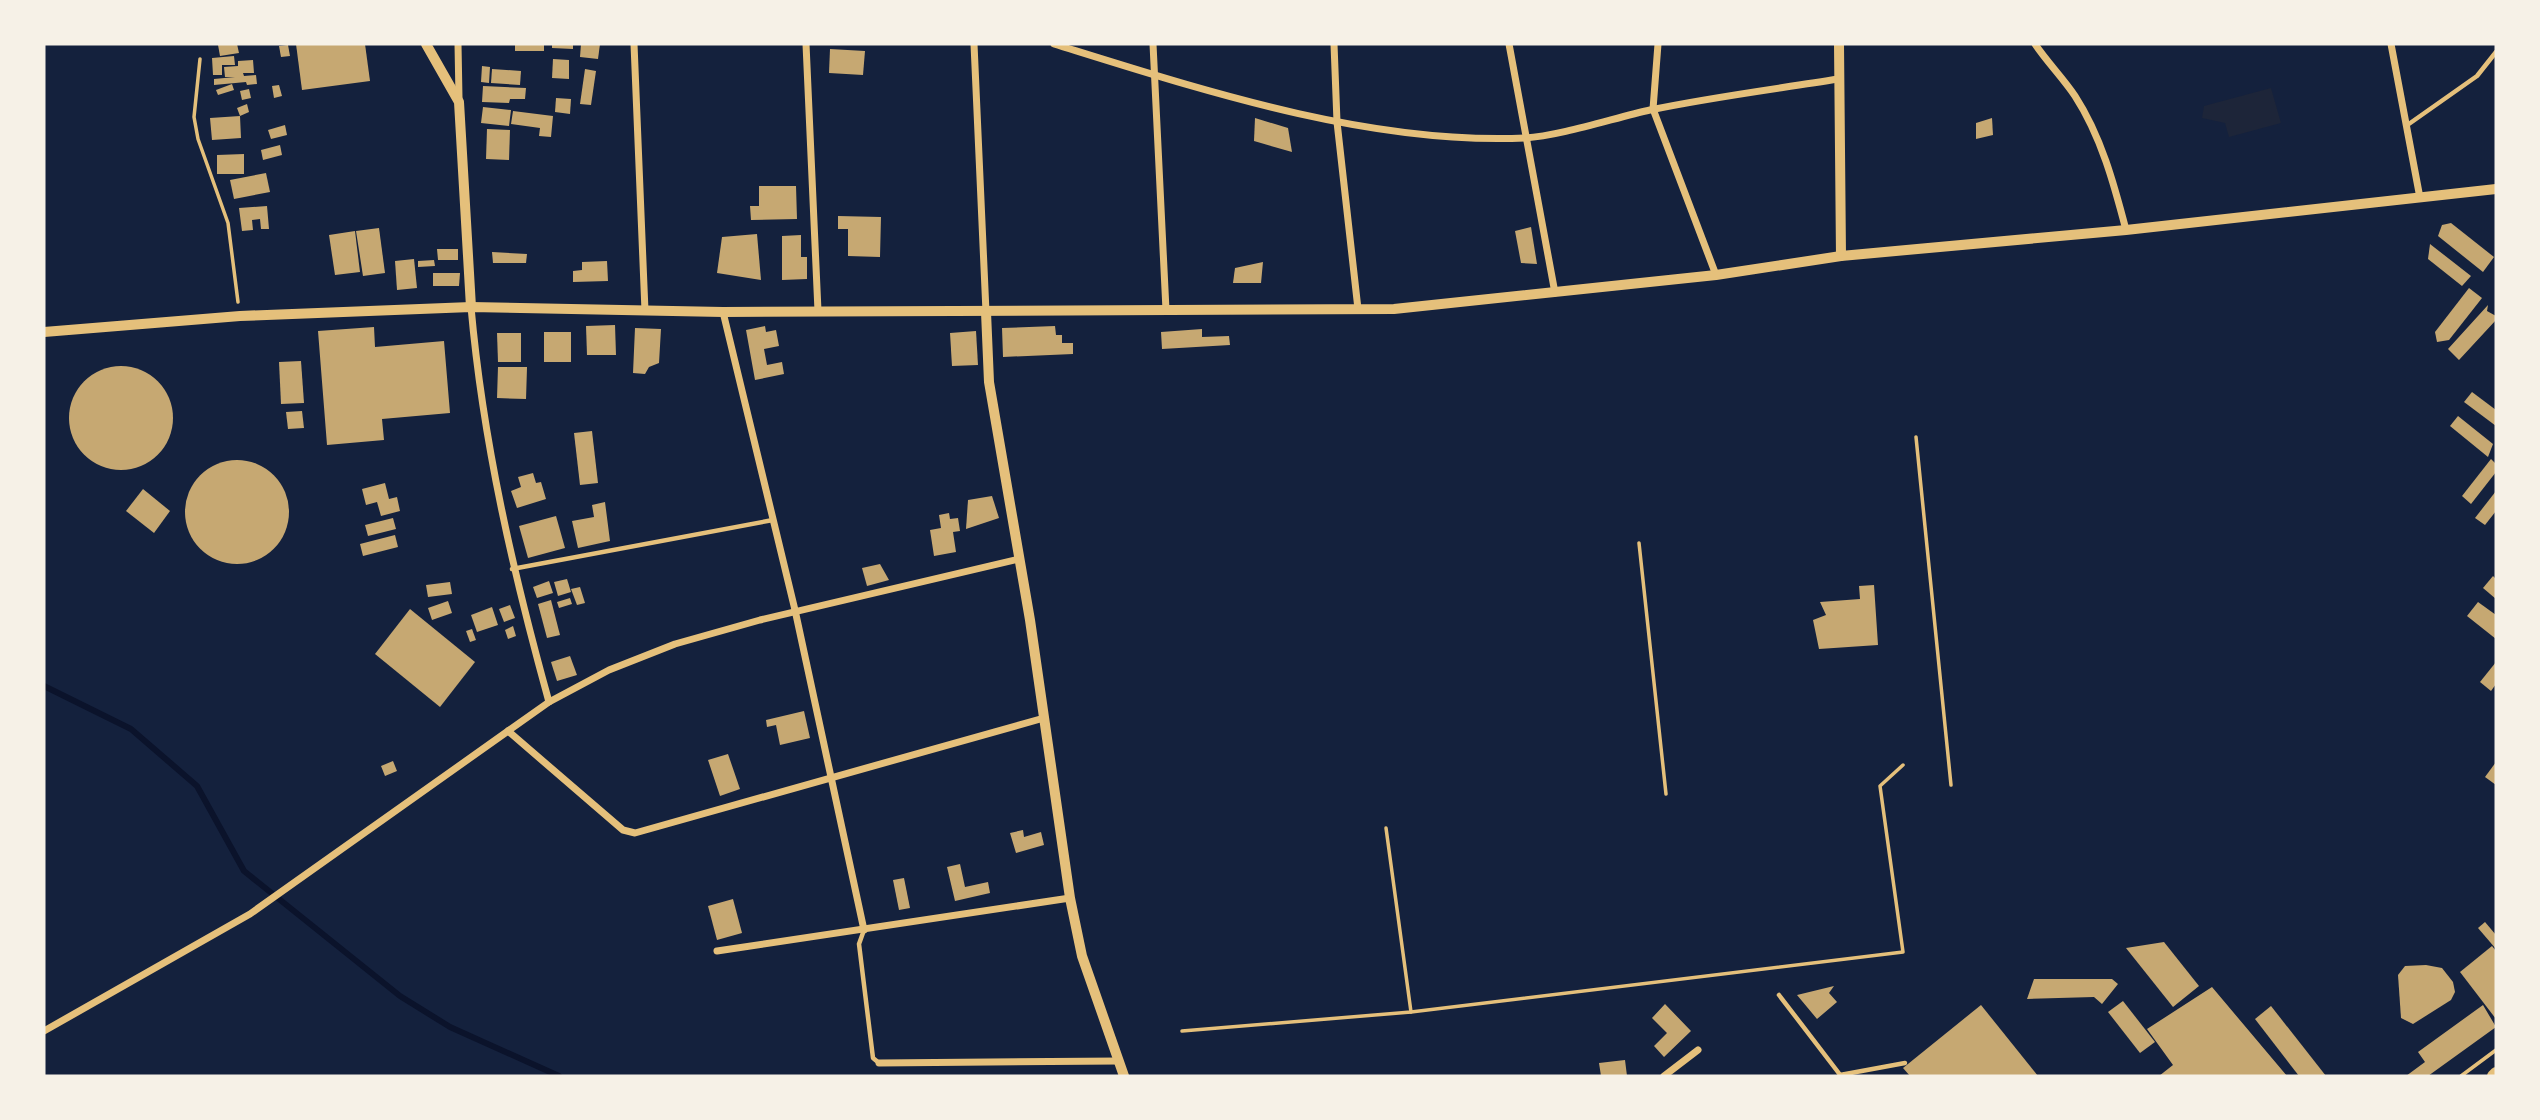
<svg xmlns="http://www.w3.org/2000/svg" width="2540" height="1120" viewBox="0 0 2540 1120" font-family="'Fira Sans Condensed',sans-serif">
  <rect width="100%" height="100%" fill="#14213d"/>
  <!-- green -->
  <path fill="#1d2539" d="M2271,88L2281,123L2229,137L2225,123L2202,118L2204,106Z"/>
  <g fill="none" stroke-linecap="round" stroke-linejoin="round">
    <!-- stream -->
    <path stroke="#0b132b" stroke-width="6" d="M44,686L131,729L197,786L244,871L400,996L450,1027L559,1076"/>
  </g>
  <!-- building -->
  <g fill="#c6a872">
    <path d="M237,44L239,53L220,56L218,45Z"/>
    <path d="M296,44H365L370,81L302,90Z"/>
    <rect x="515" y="44" width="29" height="7"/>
    <path d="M552,44H573V49L552,48Z"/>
    <path d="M581,44H600L598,59L580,57Z"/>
    <path d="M288,45L290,56L281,57L279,46Z"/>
    <path d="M830,49L865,51L863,75L829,73Z"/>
    <path d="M234,56L235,65H222V75H213L212,58Z"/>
    <path d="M553,59L569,60V79L552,78Z"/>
    <path d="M253,60L254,73H243L244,76L256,75L257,84L247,85L246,82L214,85V79L235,77H225L224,67L238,66V61Z"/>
    <path d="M482,66L490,67L489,83L481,82Z"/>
    <path d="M492,69L521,71L520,85L491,83Z"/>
    <path d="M585,69L596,71L591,105L580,104Z"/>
    <path d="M232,84L234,90L218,95L216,90Z"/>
    <path d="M279,85L282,96L274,98L272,86Z"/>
    <path d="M483,86L526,88L525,99H510L509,103L482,102Z"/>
    <path d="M249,89L251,98L242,100L240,91Z"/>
    <path d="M556,98L571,99L570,114L555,112Z"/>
    <path d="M247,104L249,112L240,116L241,138L212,140L210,118L240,116L237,108Z"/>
    <path d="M483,107L511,110L509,126L481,123Z"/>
    <path d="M513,111L553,116L551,137L539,136L540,128L511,124Z"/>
    <path d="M1255,118L1288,128L1292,152L1254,141Z"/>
    <path d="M1992,118L1993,135L1976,139V123Z"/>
    <path d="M285,125L287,135L271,139L268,130Z"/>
    <path d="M487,129L510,130L509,160L486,159Z"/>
    <path d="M280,145L282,155L263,160L261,150Z"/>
    <path d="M244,154V174H217V155Z"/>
    <path d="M266,173L270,192L234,199L230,180Z"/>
    <path d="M759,186H796L797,219L751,220L750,206H759Z"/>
    <path d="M267,206L269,229H261L260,219L252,220L253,230L242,231L239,208Z"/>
    <path d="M838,216L881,217L880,257L848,256V229H838Z"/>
    <path d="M2451,223L2494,257L2483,272L2438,236L2442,225Z"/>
    <path d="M1531,227L1537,264L1521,263L1515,231Z"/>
    <path d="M379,228L385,273L363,276L356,231Z"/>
    <path d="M355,231L360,272L335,275L329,235Z"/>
    <path d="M757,234L761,280L717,273L722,237Z"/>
    <path d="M801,235V257H807V279L782,280V236Z"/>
    <path d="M2430,244L2471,276L2462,286L2428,259Z"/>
    <path d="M437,249H458V260H438Z"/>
    <path d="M492,252L527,254L526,263H493Z"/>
    <path d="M414,259L417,288L397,290L395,261Z"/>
    <path d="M434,260L435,266L418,267V261Z"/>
    <path d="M607,261L608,281L573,282V271L582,270V262Z"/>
    <path d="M1263,262L1261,283H1233L1235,268Z"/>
    <path d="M433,273H460L459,286H433Z"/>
    <path d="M2469,288L2482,298L2449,340L2437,342L2435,332Z"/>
    <path d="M2488,305L2487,311L2496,316V320L2459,360L2448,349Z"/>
    <path d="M615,325L616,355H587L586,326Z"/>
    <path d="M765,326L766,332L776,330L779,346L764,349L767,365L782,362L784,374L755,380L746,330Z"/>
    <path d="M1055,326L1056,335H1062V343H1073V354L1003,357L1002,328Z"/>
    <path d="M374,327L375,347L444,341L450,413L382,419L384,440L327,445L318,331Z"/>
    <path d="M635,328L661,329L659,363L649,367L645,374L633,373Z"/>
    <path d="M1202,329V337L1229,336L1230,345L1162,349L1161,332Z"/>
    <path d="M976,331L978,365L952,366L950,333Z"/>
    <rect x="544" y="332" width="27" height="30"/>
    <path d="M497,333H521V362H498Z"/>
    <path d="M301,361L304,403L281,404L279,362Z"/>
    <circle cx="121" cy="418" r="52"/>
    <path d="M498,367H527L526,399L497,398Z"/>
    <path d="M2472,392L2496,410V426L2464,402Z"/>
    <path d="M302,411L304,428L288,429L286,412Z"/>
    <path d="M2458,416L2493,444L2488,457L2450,426Z"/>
    <path d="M592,431L598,483L580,485L574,433Z"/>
    <path d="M2491,459L2496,464V472L2471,504L2462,496Z"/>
    <circle cx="237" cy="512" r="52"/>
    <path d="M533,473L536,483L541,482L546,499L517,508L511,491L521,487L518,477Z"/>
    <path d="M385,483L389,499L397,497L400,511L381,516L377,502L366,505L362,489Z"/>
    <path d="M143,489L170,511L154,533L126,511Z"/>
    <path d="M2496,491V511L2485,525L2475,518Z"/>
    <path d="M992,496L999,518L966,529L968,500Z"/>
    <path d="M605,502L610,541L578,548L572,521L594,517L592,505Z"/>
    <path d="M949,513L950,519L958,518L960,531L953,532L956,552L934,556L930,530L941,528L939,515Z"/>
    <path d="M556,516L565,548L528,558L519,526Z"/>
    <path d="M393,518L396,529L368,536L365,525Z"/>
    <path d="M395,535L398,547L363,556L360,544Z"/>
    <path d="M880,564L889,580L867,586L862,568Z"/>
    <path d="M2493,576L2496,579V599L2483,588Z"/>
    <path d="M567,579L571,592L558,596L554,582Z"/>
    <path d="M549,581L553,593L537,598L533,587Z"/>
    <path d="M450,582L452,594L428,597L426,585Z"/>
    <path d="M1874,585L1878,645L1819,649L1813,620L1826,615L1820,602L1860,599L1859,586Z"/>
    <path d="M580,587L585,603L577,605L571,589Z"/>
    <path d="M570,598L572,604L559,608L557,602Z"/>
    <path d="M551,600L560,635L547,638L538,604Z"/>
    <path d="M448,601L452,613L432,620L428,608Z"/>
    <path d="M2478,602L2496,615V639L2467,616Z"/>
    <path d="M510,605L515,618L504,622L499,609Z"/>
    <path d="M492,607L498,625L477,632L471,615Z"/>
    <path d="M410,609L475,662L440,707L375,654Z"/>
    <path d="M513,626L516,636L508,639L505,630Z"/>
    <path d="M472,629L476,640L470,642L466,631Z"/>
    <path d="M570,656L577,675L557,681L551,662Z"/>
    <path d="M2496,662V684L2491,691L2480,682Z"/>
    <path d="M804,711L810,738L780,745L776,725L767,727L766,720Z"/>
    <path d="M728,754L740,789L720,796L708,760Z"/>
    <path d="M393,761L397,771L385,776L381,766Z"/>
    <path d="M2496,762V785L2485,777Z"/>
    <path d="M1023,830L1024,837L1041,832L1044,845L1016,853L1010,833Z"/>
    <path d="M960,864L965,887L988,882L990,893L955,901L947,867Z"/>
    <path d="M904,878L910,908L899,910L893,880Z"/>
    <path d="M733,899L742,933L717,940L708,906Z"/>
    <path d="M2485,922L2496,935V949L2478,928Z"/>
    <path d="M2164,942L2199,986L2173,1007L2126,948Z"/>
    <path d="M2492,946L2496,951V1019L2460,972Z"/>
    <path d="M2426,965L2442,968L2453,982L2455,992L2451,1000L2413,1024L2401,1018L2398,975L2405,966Z"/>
    <path d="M2034,979H2112L2118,984L2102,1004L2094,997L2027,999Z"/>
    <path d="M1834,986L1829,993L1837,1002L1817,1019L1797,995Z"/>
    <path d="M2212,987L2287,1076H2159L2173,1065L2147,1029Z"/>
    <path d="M2123,1001L2155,1042L2140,1053L2108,1012Z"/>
    <path d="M1665,1004L1691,1031L1664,1057L1654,1046L1667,1033L1652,1018Z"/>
    <path d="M1981,1005L2038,1076H1910L1903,1068Z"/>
    <path d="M2483,1005L2496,1027L2428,1076H2406L2425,1062L2418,1052Z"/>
    <path d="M2271,1006L2326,1076H2299L2255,1019Z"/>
    <path d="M1625,1060L1627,1076H1601L1599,1063Z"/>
  </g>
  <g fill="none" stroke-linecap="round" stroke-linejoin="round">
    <!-- path -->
    <g stroke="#e5c07b" stroke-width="3.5">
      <path d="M200,59L194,117L198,139L228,223L238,302"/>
      <path d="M1916,437L1951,785"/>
      <path d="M1639,543L1666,794"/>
      <path d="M1386,828L1411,1012"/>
      <path d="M1182,1031L1411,1012L1903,952L1880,786L1903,765"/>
      <path d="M2461,1076L2496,1050"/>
    </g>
    <!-- service -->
    <g stroke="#e5c07b" stroke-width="4.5">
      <path d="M2406,126L2477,76L2496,52"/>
      <path d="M512,569L773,520"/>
      <path d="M864,930L859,944L873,1058L879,1063"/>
      <path d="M1779,995L1841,1076"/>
      <path d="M1840,1075L1905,1063"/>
    </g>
    <!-- minor -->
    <g stroke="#e5c07b" stroke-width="7">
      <path d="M458,44L459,98"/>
      <path d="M634,44L645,311"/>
      <path d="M806,44L818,311"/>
      <path d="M974,44L986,312"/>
      <path d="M1054,44C1202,90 1369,145 1525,138C1560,136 1614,118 1650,110C1712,97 1776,89 1838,79"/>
      <path d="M1153,44L1166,310"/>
      <path d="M1334,44L1337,122L1358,309"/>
      <path d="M1509,44L1555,293"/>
      <path d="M1658,44L1653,109L1716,275"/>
      <path d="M2035,44C2047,62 2063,78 2075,96C2101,136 2114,184 2126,230"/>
      <path d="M2391,44L2420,198"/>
      <path d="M471,307C483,442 513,572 549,702"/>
      <path d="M723,312L795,610L864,930"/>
      <path d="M508,731L623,830L635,833L1044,718"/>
      <path d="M717,951L1070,898"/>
      <path d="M44,1031L250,914L549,702L609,670L675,644L760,620L1019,559"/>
      <path d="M879,1063L1118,1061"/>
      <path d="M1664,1076L1698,1050"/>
    </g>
    <!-- tertiary -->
    <g stroke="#e5c07b" stroke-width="10">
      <path d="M426,44L459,102L471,307"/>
      <path d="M1839,44L1841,256"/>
      <path d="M986,312L989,382L1030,620L1070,898L1082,956L1124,1076"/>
      <path d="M44,332L240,316L471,307L723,312L1394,309L1716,275L1841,256L2126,230L2496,189"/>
    </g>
    <!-- primary -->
    <path stroke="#e5c07b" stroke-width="12" d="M2493,1076L2496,1073"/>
  </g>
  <!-- border -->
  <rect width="2540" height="1120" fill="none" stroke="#f6f1e7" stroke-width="91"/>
</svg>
